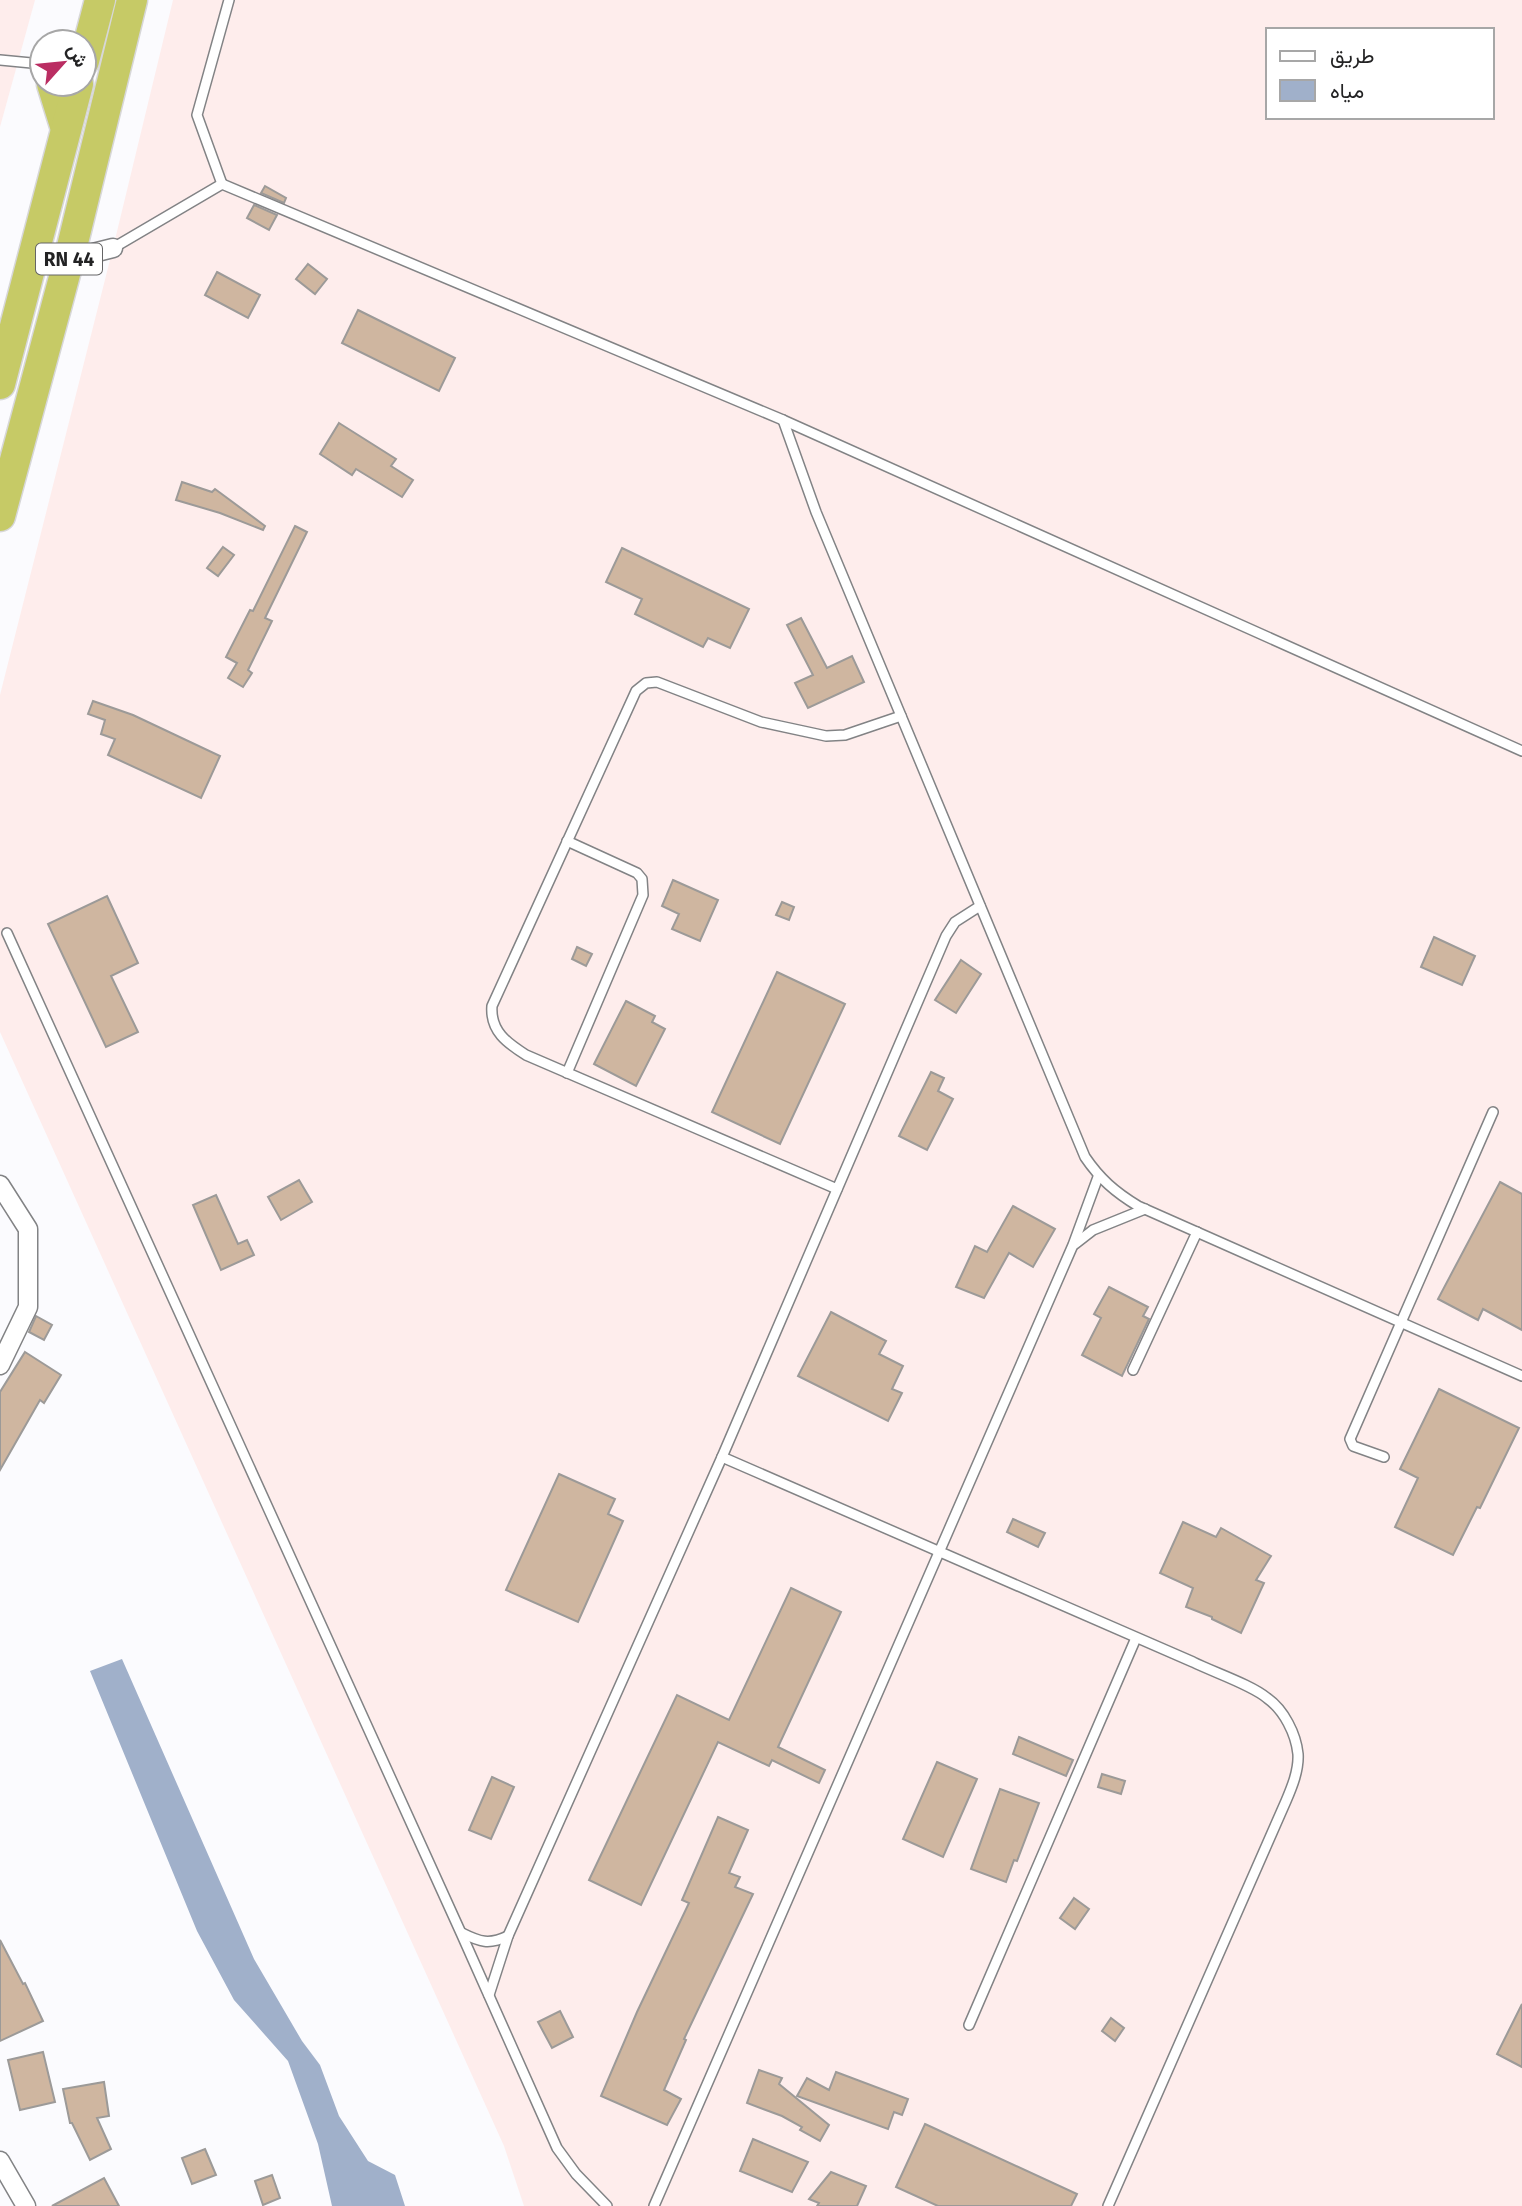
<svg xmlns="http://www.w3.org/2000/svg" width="1522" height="2206" viewBox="0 0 1522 2206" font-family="'Fira Sans',Vazirmatn,sans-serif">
  <rect width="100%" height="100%" fill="#fbfbfe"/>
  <!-- industrial -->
  <g fill="#feedec" fill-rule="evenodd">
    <path d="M0,0H35L0,127Z"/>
    <path d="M173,0H1522V2206H524L504,2146L0,1032V695L113,248ZM1268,30H1492V117H1268Z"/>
  </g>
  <!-- water -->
  <path fill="#a0b0ca" d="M122,1659L254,1959L302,2041L320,2065L339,2116L368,2161L395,2175L405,2206H332L318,2144L288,2061L234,2000L197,1931L90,1671Z"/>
  <!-- building -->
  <g fill="#cfb6a0" stroke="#9c9a98" stroke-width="2">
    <path d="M265,186L286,198L284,203L261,193Z"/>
    <path d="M254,205L277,215L269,230L247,218Z"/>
    <path d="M308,264L327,279L315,294L296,279Z"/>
    <path d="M217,272L260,295L248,318L205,295Z"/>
    <path d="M358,310L455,358L439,391L342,343Z"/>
    <path d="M339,423L396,459L391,466L413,480L402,497L356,469L352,475L320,454Z"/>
    <path d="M182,482L212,492L215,489L265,526L263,530L220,513L176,500Z"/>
    <path d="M295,526L307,532L265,618L272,621L248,670L252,673L243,687L228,678L237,663L226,657L250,610L253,611Z"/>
    <path d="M223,547L234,555L218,576L207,568Z"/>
    <path d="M622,548L749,609L730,648L708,638L703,647L635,614L642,599L606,582Z"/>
    <path d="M801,618L827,668L852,656L864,682L808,708L795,683L813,675L787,625Z"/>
    <path d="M93,701L133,715L220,756L201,798L108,755L115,739L101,734L105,720L88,714Z"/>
    <path d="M673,880L718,900L700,941L672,929L679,914L662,906Z"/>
    <path d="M107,896L138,963L111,976L138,1032L106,1047L48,924Z"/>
    <path d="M782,902L794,907L789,920L776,915Z"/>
    <path d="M1434,937L1475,956L1462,985L1421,967Z"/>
    <path d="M577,947L592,954L586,966L572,959Z"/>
    <path d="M961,960L981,974L956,1013L935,1000Z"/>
    <path d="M777,972L845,1004L780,1144L712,1112Z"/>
    <path d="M626,1001L655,1016L652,1022L665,1029L636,1086L594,1064Z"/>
    <path d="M931,1072L944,1078L938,1091L953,1099L927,1150L899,1136Z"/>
    <path d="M299,1180L312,1202L281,1220L268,1197Z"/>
    <path d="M1500,1182L1522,1194V1330L1483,1309L1478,1320L1438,1299Z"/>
    <path d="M216,1195L238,1244L247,1240L254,1255L221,1270L193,1205Z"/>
    <path d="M1013,1206L1055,1229L1033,1267L1009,1253L984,1298L956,1287L975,1246L987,1252Z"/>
    <path d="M1109,1287L1148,1307L1143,1316L1149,1319L1122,1376L1082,1355L1101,1318L1094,1314Z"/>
    <path d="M831,1312L886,1341L879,1354L903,1366L892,1389L902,1393L888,1421L798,1376Z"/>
    <path d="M36,1316L52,1325L44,1340L29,1332Z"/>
    <path d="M25,1352L61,1375L44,1403L40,1400L0,1470V1392Z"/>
    <path d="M1439,1389L1519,1428L1480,1508L1477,1507L1453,1555L1395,1527L1418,1478L1400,1469Z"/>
    <path d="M559,1474L615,1499L608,1514L623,1521L578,1622L506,1590Z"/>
    <path d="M1013,1519L1045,1533L1038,1547L1007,1532Z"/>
    <path d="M1183,1522L1216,1537L1221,1528L1271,1556L1256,1580L1264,1583L1241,1633L1212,1619V1617L1186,1607L1193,1588L1160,1573Z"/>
    <path d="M791,1588L841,1612L778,1747L825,1770L819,1783L772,1760L769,1766L718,1742L641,1905L589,1880L677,1695L729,1720Z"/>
    <path d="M1019,1737L1073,1760L1066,1776L1013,1754Z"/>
    <path d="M937,1762L977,1779L943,1857L903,1839Z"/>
    <path d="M1102,1774L1125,1781L1121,1794L1098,1787Z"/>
    <path d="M492,1777L514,1787L491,1839L469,1830Z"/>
    <path d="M1000,1789L1039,1803L1017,1861L1014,1860L1006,1882L971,1869Z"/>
    <path d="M718,1817L748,1830L729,1873L740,1877L735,1887L753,1894L684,2039L686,2040L664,2090L681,2099L667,2125L601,2096L637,2012L689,1903L682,1900Z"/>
    <path d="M1074,1898L1089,1909L1075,1929L1060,1918Z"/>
    <path d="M0,1940L23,1984L25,1983L43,2021L0,2041Z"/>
    <path d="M1522,2004V2067L1497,2054Z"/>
    <path d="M560,2011L573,2037L552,2048L538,2022Z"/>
    <path d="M1111,2018L1124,2028L1115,2041L1102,2031Z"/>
    <path d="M43,2052L55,2102L20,2110L8,2060Z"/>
    <path d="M759,2070L782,2078L779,2084L829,2125L820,2141L800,2130L802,2127L782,2116L747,2103Z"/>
    <path d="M836,2072L908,2099L902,2115L894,2112L888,2129L797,2096L807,2078L829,2090Z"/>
    <path d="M104,2082L109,2116L97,2118L111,2149L90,2160L72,2123H70L63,2089Z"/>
    <path d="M925,2124L1077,2194L1071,2206H938L896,2187Z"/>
    <path d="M753,2139L808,2162L792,2192L740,2171Z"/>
    <path d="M205,2149L216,2175L192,2184L182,2158Z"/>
    <path d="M831,2172L866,2186L857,2206H817L819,2203L809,2199Z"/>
    <path d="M272,2175L280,2198L263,2205L255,2181Z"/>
    <path d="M104,2178L119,2206H52Z"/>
  </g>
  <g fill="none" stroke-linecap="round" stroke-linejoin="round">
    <defs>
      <g id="service">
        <path d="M0,60L42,64"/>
        <path d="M222,184L197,115L229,0"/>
        <path d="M113,248L222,184L783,420L1522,751"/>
        <path d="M783,420L816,512L1085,1157C1100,1179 1115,1192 1138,1206L1522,1376"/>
        <path d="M7,933L461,1933L557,2148L576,2174L607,2206"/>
        <path d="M567,1073L643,895L642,879L637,873L567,841"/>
        <path d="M837,1189L526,1055C507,1043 490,1031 492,1006L636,691L646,683L657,682L761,722L826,736L845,735L901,716"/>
        <path d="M1075,1244L1093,1230L1145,1209"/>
        <path d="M1133,1370L1197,1232"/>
        <path d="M722,1457L1193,1662C1213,1672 1252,1685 1267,1698C1284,1710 1296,1734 1298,1754C1299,1770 1292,1787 1286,1801L1108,2206"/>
        <path d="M1384,1457L1353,1446L1350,1439L1493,1112"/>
        <path d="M462,1933C480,1942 489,1945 508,1936"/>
        <path d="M489,1995L508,1936L722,1457L946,936L955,922L980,906"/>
        <path d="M969,2025L1136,1638"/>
        <path d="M654,2206L1073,1245L1098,1177"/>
      </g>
      <g id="minor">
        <path d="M69,259L113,248"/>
        <path d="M0,1185L28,1229V1307L0,1365"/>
        <path d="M0,2161L26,2206"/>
      </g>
      <g id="trunk">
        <path d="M84,61L100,0"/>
        <path d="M52,84L66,129"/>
        <path d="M0,384L78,84"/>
        <path d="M0,516L69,259L132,0"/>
      </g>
    </defs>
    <!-- service casing -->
    <use href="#service" stroke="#828385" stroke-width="12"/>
    <!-- minor casing -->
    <use href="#minor" stroke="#828385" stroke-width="21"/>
    <!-- trunk casing -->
    <use href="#trunk" stroke="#d7d7d8" stroke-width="33"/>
    <!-- service -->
    <use href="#service" stroke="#fff" stroke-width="9"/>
    <!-- minor -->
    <use href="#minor" stroke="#fff" stroke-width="18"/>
    <!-- trunk -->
    <use href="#trunk" stroke="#c6ca66" stroke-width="30"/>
  </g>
  <g text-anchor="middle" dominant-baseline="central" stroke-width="5" stroke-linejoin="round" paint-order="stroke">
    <!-- shield labels -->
    <rect fill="#fff" stroke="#656566" stroke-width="2" x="36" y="243.5" width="66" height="31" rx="5"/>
    <g font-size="19" font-weight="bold" fill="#232324">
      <text x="69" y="259">RN 44</text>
    </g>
  </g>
  <!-- legend -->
  <rect x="1266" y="28" width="228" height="91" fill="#ffffff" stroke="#a7a7a7" stroke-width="2"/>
  <rect x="1280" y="51" width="35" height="10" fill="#ffffff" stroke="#a7a7a7" stroke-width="2"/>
  <text x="1330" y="63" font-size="21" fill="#232324">طريق</text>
  <rect x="1280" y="80" width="35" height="21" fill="#a0b0ca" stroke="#a7a7a7" stroke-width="2"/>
  <text x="1330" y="98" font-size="21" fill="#232324">مياه</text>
  <!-- north arrow -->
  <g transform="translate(63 63) rotate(63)"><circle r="33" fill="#ffffff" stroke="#a7a7a7" stroke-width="2"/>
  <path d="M0-5L12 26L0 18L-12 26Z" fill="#ba2d62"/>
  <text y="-10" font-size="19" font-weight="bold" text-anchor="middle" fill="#232324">ش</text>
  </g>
</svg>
